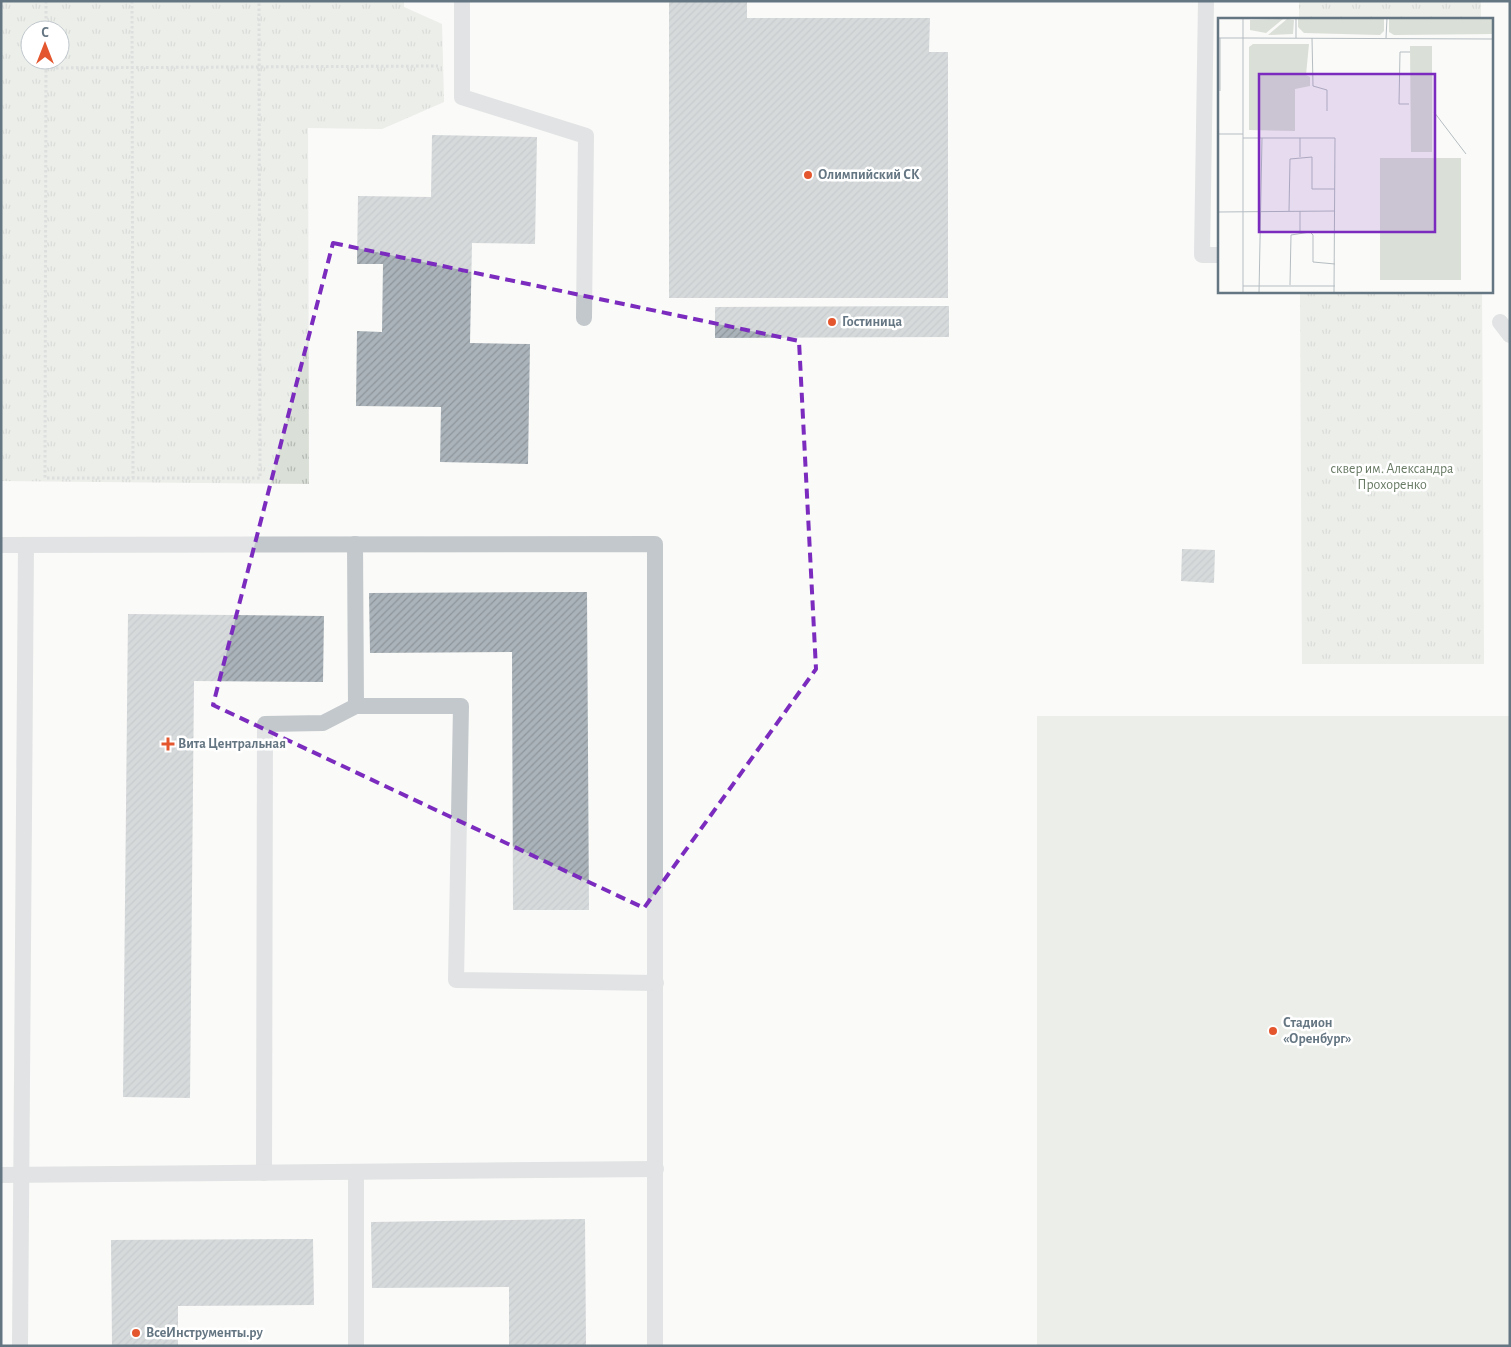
<svg xmlns="http://www.w3.org/2000/svg" width="1511" height="1347" viewBox="0 0 1511 1347" font-family="'Alegreya Sans',sans-serif">
  <defs>
    <pattern id="grass-tufts" width="24" height="20" patternUnits="userSpaceOnUse" patternTransform="scale(1.25)"><rect width="24" height="20" fill="#dadfd7"/><path d="M3 7l-1-3M5 7V3M7 7l1-3M15 17l-1-3M17 17v-4M19 17l1-3" fill="none" stroke="#b4b9b4"/></pattern>
    <pattern id="building-hatch" width="6" height="6" patternUnits="userSpaceOnUse" patternTransform="scale(1.25)"><rect width="6" height="6" fill="#aab3b9"/><path d="M-1 1l2-2M0 6l6-6M5 7l2-2" fill="none" stroke="#8e969c"/></pattern>
  </defs>
  <rect width="100%" height="100%" fill="#fafaf8"/>
  <!-- grass -->
  <g fill="url(#grass-tufts)" fill-rule="evenodd">
    <path d="M1,1H404V7L442,24L444,102L382,129L308,128L309,484L1,481ZM30,30H60V60H30Z"/>
    <rect x="1299" y="1" width="182" height="18"/>
    <path d="M1300,291H1482L1484,664H1302Z"/>
  </g>
  <!-- pitch -->
  <rect fill="#dadfd7" x="1037" y="716" width="473" height="630"/>
  <!-- building -->
  <g fill="url(#building-hatch)">
    <path d="M669,1H747V18H930L929,52H948V298H669Z"/>
    <path d="M432,135L537,137L535,244L472,243L470,343L530,344L528,464L440,462L441,407L356,406L357,331L382,332L383,264H357L358,196L431,197Z"/>
    <path d="M949,306V337L715,338V307Z"/>
    <path d="M1182,549L1215,550L1214,583L1181,581Z"/>
    <path d="M587,592L589,910H513L512,652L370,653L369,593Z"/>
    <path d="M128,614L324,616L323,682L194,681L190,1098L123,1097Z"/>
    <path d="M585,1219L586,1346H509V1287L372,1288L371,1222Z"/>
    <path d="M313,1239L314,1305L178,1306V1346H112L111,1240Z"/>
  </g>
  <g fill="none" stroke-linecap="round" stroke-linejoin="round">
    <!-- path -->
    <g stroke="#bbbfc2" stroke-width="3" stroke-dasharray="2.5 2.5" stroke-linecap="butt">
      <path d="M46,1V30"/>
      <path d="M132,1L133,478"/>
      <path d="M46,60L45,478H260L259,1"/>
      <path d="M46,68L438,66"/>
    </g>
    <!-- service -->
    <g stroke="#c3c8cc" stroke-width="16">
      <path d="M462,1V97L586,136L584,318"/>
      <path d="M1206,1L1202,255H1220"/>
      <path d="M1500,322L1510,335"/>
      <path d="M355,544L356,706"/>
      <path d="M1,545L655,544V1346"/>
      <path d="M264,1173L265,724L323,723L356,706H461L456,980L656,983"/>
      <path d="M356,1173V1346"/>
      <path d="M1,1175L656,1169"/>
      <path d="M20,1346L26,545"/>
    </g>
  </g>
  <!-- marked area -->
  <path d="M0 0H1511V1347H0ZM333,243L799,341L816,669L644,908L213,705Z" fill="#fafaf8" fill-opacity=".55" fill-rule="evenodd"/>
  <path fill="none" stroke="#7b2cbf" stroke-width="4" stroke-dasharray="10 6" stroke-linejoin="round" d="M333,243L799,341L816,669L644,908L213,705Z"/>
  <!-- markers -->
  <g fill="#e4572e" stroke="#fff" stroke-width="2">
    <circle cx="808" cy="175" r="5"/>
    <circle cx="832" cy="322" r="5"/>
    <path d="M165.5 736.5h5v5h5v5h-5v5h-5v-5h-5v-5h5z"/>
    <circle cx="1273" cy="1031" r="5"/>
    <circle cx="136" cy="1333" r="5"/>
  </g>
  <g text-anchor="middle" dominant-baseline="central" stroke-width="5" stroke-linejoin="round" paint-order="stroke">
    <!-- poi labels -->
    <g font-size="14" font-weight="bold" fill="#657683" stroke="#fff" text-anchor="start">
      <text x="818" y="175">Олимпийский СК</text>
      <text x="842" y="322">Гостиница</text>
      <text x="178" y="744">Вита Центральная</text>
      <text x="1283" y="1023">Стадион<tspan x="1283" dy="16">«Оренбург»</tspan></text>
      <text x="146" y="1333">ВсеИнструменты.ру</text>
    </g>
    <!-- park labels -->
    <g font-size="14" fill="#687a64" stroke="#fff">
      <text x="1392" y="469">сквер им. Александра<tspan x="1392" dy="16">Прохоренко</tspan></text>
    </g>
  </g>
  <!-- overview -->
  <g transform="translate(1218 18)">
    <rect width="275" height="275" fill="#fafaf8"/>
    <path d="M80,0H166V13L162,17L86,15L80,9ZM171,0H275V16L176,17L171,14ZM65,1L48,15L32,12V2ZM69,1L76,2L75,16L50,17ZM35,26H91L88,57L92,59V68L77,71V113L31,112V29ZM192,28H214V134H193Z" fill="#dadfd7"/>
    <path d="M162,140H243V262H162Z" fill="#dadfd7"/>
    <path fill="none" stroke="#b5bdc2" stroke-width="1" d="M25,0V275M78,0V20M1,20H25M2,20V73M25,20L275,21M94,20L95,68L109,72V93M168,20L169,0M191,86H181L182,34H192M216,94L248,136M0,116H25M25,120H117L116,275M82,120V139M71,193L72,141L94,139V171H117M82,193V214M0,194L117,193M72,267L73,217L92,214L95,217V244L117,246M25,268H117M41,275L44,120"/>
    <path fill="#7b2cbf" fill-opacity="0.15" stroke="#7b2cbf" stroke-width="2.5" d="M41,56H217V214H41Z"/>
    <rect width="275" height="275" fill="none" stroke="#657683" stroke-width="2.5"/>
  </g>
  <!-- border -->
  <rect width="1511" height="1347" fill="none" stroke="#657683" stroke-width="5"/>
  <!-- north arrow -->
  <g transform="translate(45 45)"><circle r="24" fill="#ffffff" stroke="#c1c8cd"/>
  <path d="M0-4L9 19L0 12L-9 19Z" fill="#e4572e"/>
  <text y="-8" font-size="14" font-weight="bold" text-anchor="middle" fill="#657683">С</text>
  </g>
</svg>
